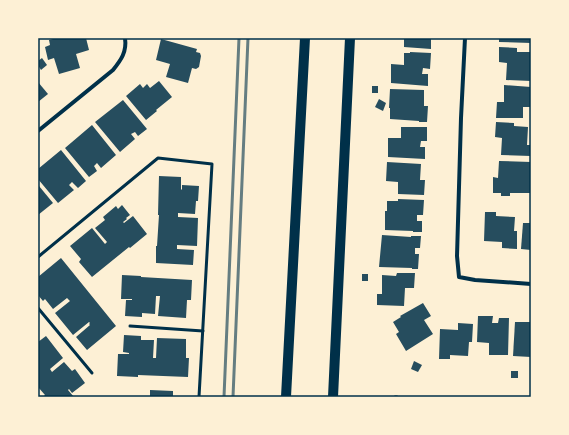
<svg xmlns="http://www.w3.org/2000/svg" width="569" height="435" viewBox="0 0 569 435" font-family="'Crimson Pro',serif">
  <rect width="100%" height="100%" fill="#fdf0d5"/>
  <!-- building -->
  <g fill="#264d5e">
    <path d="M57,38H86L89,50L76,54L80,68L59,74L54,58L48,60L45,47L50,45L49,40Z"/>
    <path d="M404,38H431V49L404,47Z"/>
    <path d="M499,38H531V43L499,42Z"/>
    <path d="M161,39L197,49L196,52L200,53L201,56L199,67L196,69L192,68L188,83L166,77L170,64L156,60Z"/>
    <path d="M499,47L517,48V52H531V81L506,80L507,63L499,62Z"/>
    <path d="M410,52L431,53L430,69L423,68L422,74H428V86L391,83V64L404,65V53H410Z"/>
    <path d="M42,58L47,65L41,70L38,65V61Z"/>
    <path d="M159,81L172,97L156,110L157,111L146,120L126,96L140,84L143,88L147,84L150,88Z"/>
    <path d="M38,82L48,94L38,102Z"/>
    <path d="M504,85L531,87V107H523V118H496L497,102H504Z"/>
    <rect x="372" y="86" width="6" height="7"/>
    <path d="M390,89L424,90V106H428L427,122H419V121L390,119V108H389Z"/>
    <path d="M379,99L386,103L383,111L375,107Z"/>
    <path d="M123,100L147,129L138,136L135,132L131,134L135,139L120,152L95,122Z"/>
    <path d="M496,122L514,123V126L528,127L527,145H531V156L501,155L502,138L495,137Z"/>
    <path d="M92,125L116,155L101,168L97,163L94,166L97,171L89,177L65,148Z"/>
    <path d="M401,127H427V141H421L420,147H425V159L388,157V138H401Z"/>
    <path d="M61,150L86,181L78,188L72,182L69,185L74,190L58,203L38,179V169Z"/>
    <path d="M499,161L531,162V193H510V196H501V193H493V177L498,178Z"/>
    <path d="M387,162L421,164L420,180H425L424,195L398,194V182L386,181Z"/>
    <path d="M159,176L181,177V189L182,190V185L199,186L198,201H196L195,214L178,213V217L198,218L197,246L177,245V249L194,250L193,265L156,263V246H157L159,215H158Z"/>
    <path d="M39,186L53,203L38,215V187Z"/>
    <path d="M398,199L424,200L423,215H417V221H422V232H413V231L385,230V211H387V201H398Z"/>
    <path d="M122,205L130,215L126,218L127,219L123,222L124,223L133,216L147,234L130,248L129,247L92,277L79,262L81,259L70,246L92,228L105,244L107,242L95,228L105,220L103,217L116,206L118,209Z"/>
    <path d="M485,212H496V216L515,217L514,231H517V249L502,248V242L484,241Z"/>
    <path d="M523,223H531V250L521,249Z"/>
    <path d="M382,235L411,237V236H421L420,248H415V254H419L418,269H412V268L379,267Z"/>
    <path d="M61,258L116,326L87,350L76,337L90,325L89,324L90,323L89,322L73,335L55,313L70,301L67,298L53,309L45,299L43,301L38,295V277Z"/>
    <path d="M397,273H415L414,288H405L404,306L377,305V294H382V275L396,276Z"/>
    <rect x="362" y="274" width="6" height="7"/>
    <path d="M122,275L141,276V277L192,280L191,300H187L186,318L158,316L160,296H156L155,314L142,313V317L125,316L126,300H132V299H121Z"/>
    <path d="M423,303L431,316L424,320L433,334L406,351L396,334L399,332L393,322L401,317L400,316Z"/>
    <path d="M478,316H493L492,323H498L499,318H509L508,355H489V343L477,342Z"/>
    <path d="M515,322H531V357L513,356Z"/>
    <path d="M458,323L473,324L472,342H469L468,356L450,355V359H439L440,329L458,330Z"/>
    <path d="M124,335L141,336V340H154L153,358H156L157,338L186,339V358H189L188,377L138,375V377L117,376L118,354H129V353L123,352Z"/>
    <path d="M46,336L63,358L50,369L52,372L64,362L72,371L75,369L85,383L72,393L69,389L68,390L74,397H43L45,395L38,387V342Z"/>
    <path d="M414,361L422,365L418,372L411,369Z"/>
    <rect x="511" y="371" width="7" height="7"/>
    <path d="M150,390L173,391V397H150Z"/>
  </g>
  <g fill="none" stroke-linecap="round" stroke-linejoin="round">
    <!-- service -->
    <g stroke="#003049" stroke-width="3">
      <path d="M38,257L158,158L212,164L199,397"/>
      <path d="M38,308L92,373"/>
      <path d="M130,326L203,331"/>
      <path d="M395,397H397"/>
    </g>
    <!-- minor -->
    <g stroke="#003049" stroke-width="4">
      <path d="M465,38L461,118L457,256L459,277L475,280L531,284"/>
      <path d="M38,131L113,70C121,60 127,52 125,38"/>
    </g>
    <!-- primary -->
    <g stroke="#003049" stroke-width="10">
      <path d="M286,397L305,38"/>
      <path d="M333,397L350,38"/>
    </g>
    <!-- rail -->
    <g stroke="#657d81" stroke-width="3">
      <path d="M224,397L239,38"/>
      <path d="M233,397L248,38"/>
    </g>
  </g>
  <!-- border -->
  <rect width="569" height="435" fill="none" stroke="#fdf0d5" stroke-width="78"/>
  <rect x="39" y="39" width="491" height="357" fill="none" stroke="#003049" stroke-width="1.5"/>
</svg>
